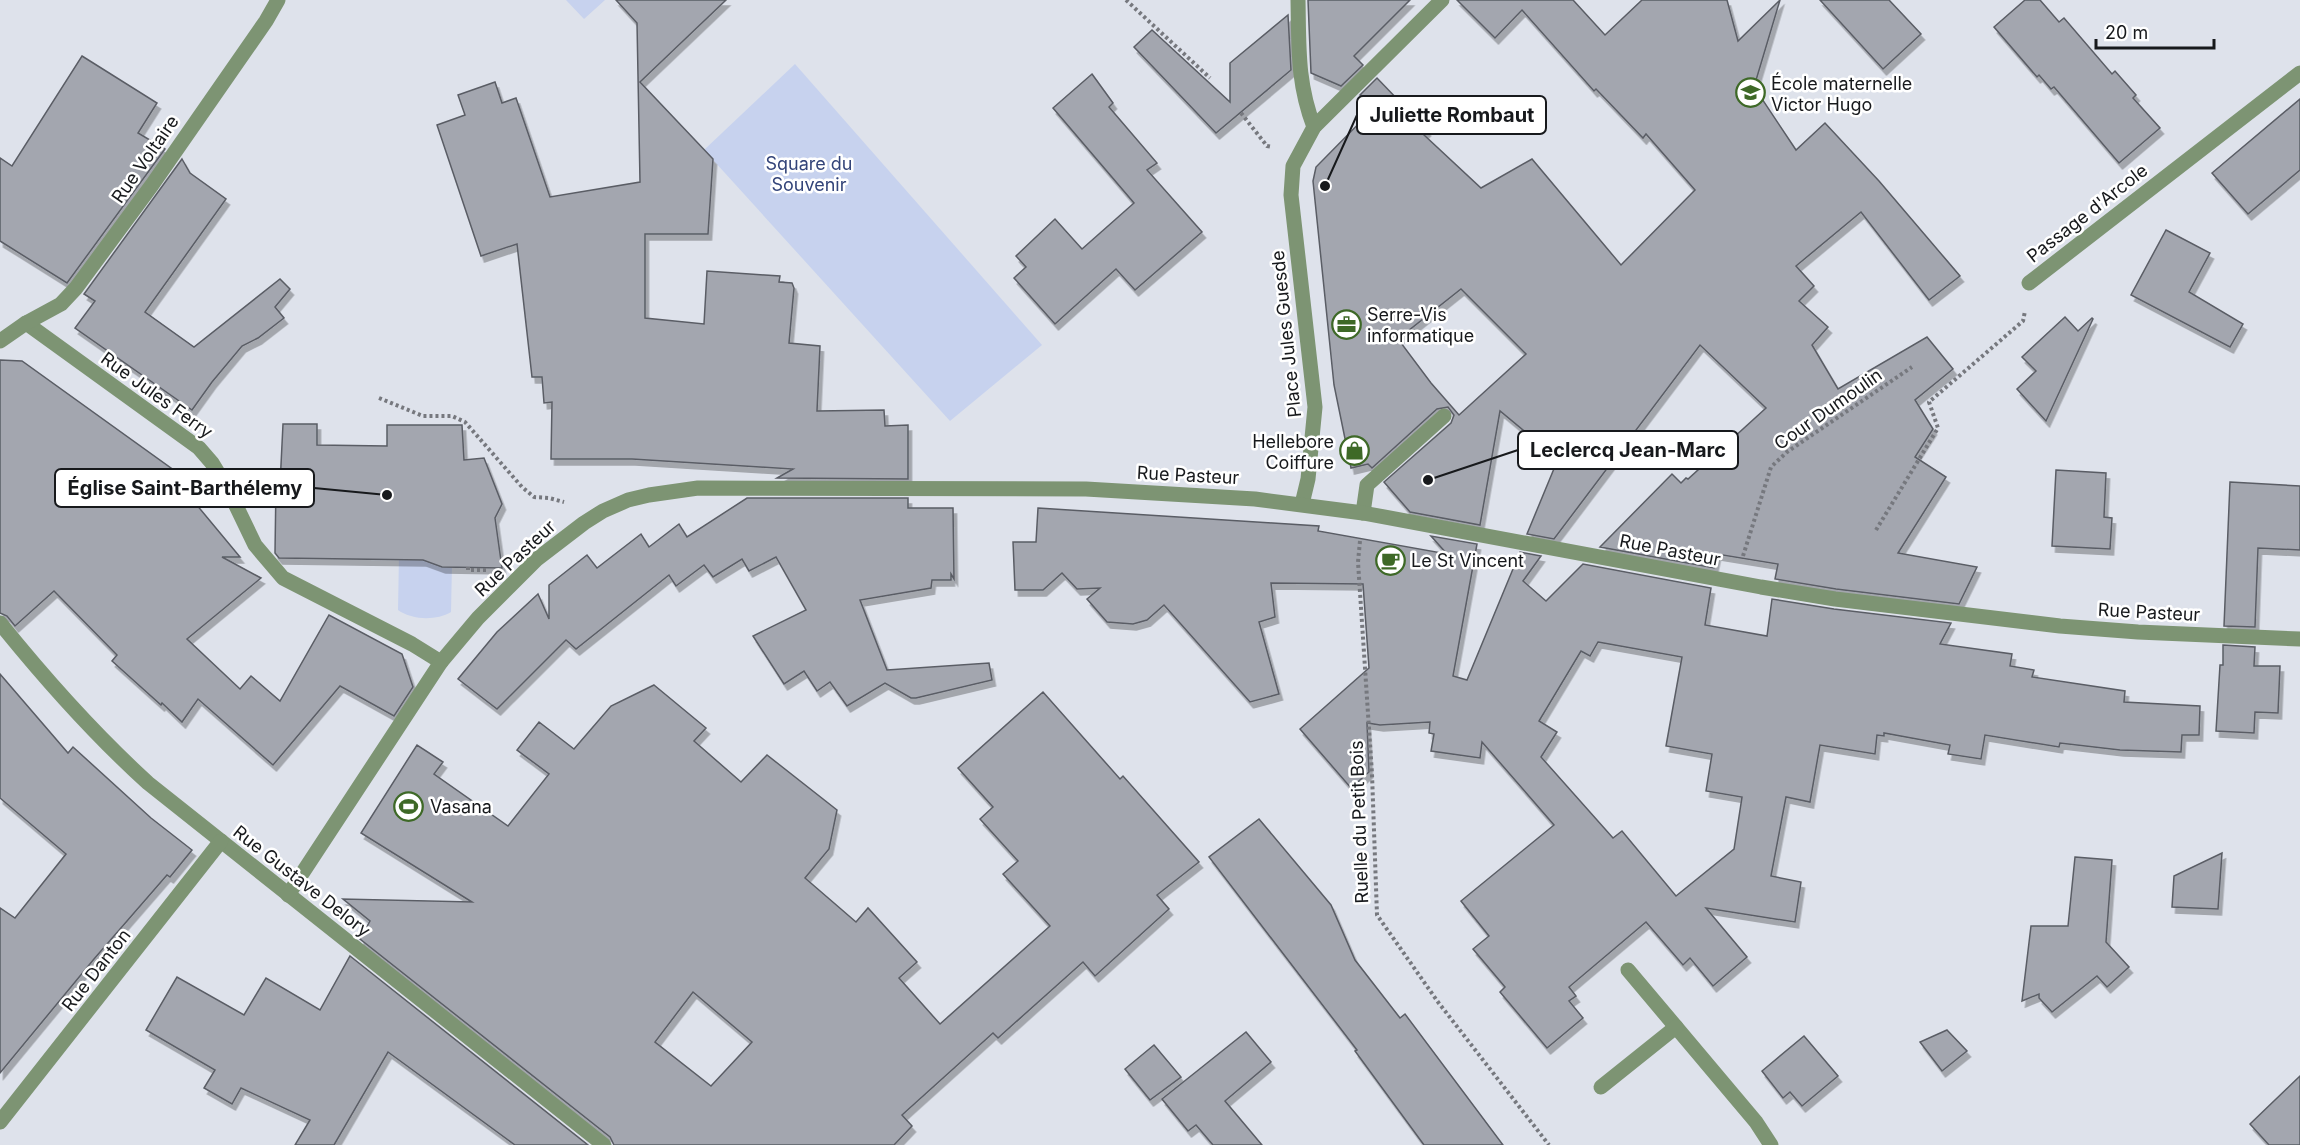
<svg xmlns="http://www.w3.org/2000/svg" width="2300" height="1145" viewBox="0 0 2300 1145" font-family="Inter,sans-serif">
  <defs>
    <filter id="shadow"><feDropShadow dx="3.5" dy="6" stdDeviation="0" flood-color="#0004"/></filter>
  </defs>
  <rect width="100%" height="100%" fill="#dee2eb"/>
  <!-- green -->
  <g fill="#c7d2ee">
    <path d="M566,0H605L584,19Z"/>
    <path d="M795,64L1042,345L950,421L704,150Z"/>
    <path d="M399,555L414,560L415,555L452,564L451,612C436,621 412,620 398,610Z"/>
  </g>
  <!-- building -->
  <g fill="#a3a6af" stroke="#5a5d65" stroke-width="1.5" fill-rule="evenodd" filter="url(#shadow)">
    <path d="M616,0H726L640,82L713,159L708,234H645V318L704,324L707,271L780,276L779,282L792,283L794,288L789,343L820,346L817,411L884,410L885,426L908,425V479L777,478L793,469L632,459H551L552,402L544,403L542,377H532L517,244L481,256L437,125L465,115L458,95L495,82L502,103L516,98L550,197L640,182L637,23Z"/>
    <path d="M1308,0H1410L1354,56L1363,65L1341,86L1311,73Z"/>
    <path d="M1457,0H1573L1605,35L1642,0H1727L1738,41L1780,0L1754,87L1796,150L1825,123L1879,181L1960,276L1929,300L1861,212L1796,266L1814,286L1799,301L1828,327L1812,345L1838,389L1927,337L1953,369L1915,400L1933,429L1915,457L1946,477L1898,553L1977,567L1959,604L1836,589L1775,579L1778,564L1717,554L1714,568L1600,547L1672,474L1681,483L1686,478L1688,479L1766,408L1700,345L1554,539L1527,534L1558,459L1500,411L1480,525L1410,512L1384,482L1451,423L1454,415L1448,407L1437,409L1372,468L1368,464L1351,468L1334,385L1313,181L1316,167L1379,103L1360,95L1377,78L1427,130L1423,134L1481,188L1532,159L1621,265L1695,190L1646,134L1643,138L1596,89L1594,91L1522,10L1495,38ZM1461,289L1526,354L1459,415L1431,383L1398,339Z"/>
    <path d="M1820,0H1889L1921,34L1883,69Z"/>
    <path d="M2025,0H2040L2059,22L2064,18L2112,74L2115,71L2136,95L2133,98L2160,128L2119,163L2054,87L2051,89L2039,75L2037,77L1994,27Z"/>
    <path d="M1288,15L1291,70L1216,133L1134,47L1152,30L1230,102V63Z"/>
    <path d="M82,56L157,103L138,133L165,149L67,283L0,241V158L12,166Z"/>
    <path d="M1092,74L1113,103L1109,107L1157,163L1147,170L1202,232L1135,290L1116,269L1055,324L1014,278L1026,267L1016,256L1055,219L1082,249L1134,203L1053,108Z"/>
    <path d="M2300,99V170L2248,214L2212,173Z"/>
    <path d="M182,159L190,173L226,199L145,312L194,347L280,279L290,289L275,307L284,318L258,338L242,346L212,382L192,410L75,328L95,301L84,294Z"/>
    <path d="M2166,230L2210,253L2189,292L2243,324L2230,347L2131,295Z"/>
    <path d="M2065,317L2078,331L2092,318L2093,319L2046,421L2017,389L2036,371L2022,357Z"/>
    <path d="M0,360L22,361L182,476L186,492L240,557H222L261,578L187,639L240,689L251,676L280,701L329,615L402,654L413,687L394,716L340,686L273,765L198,699L182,722L162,703L161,705L112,661L117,655L54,591L15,626L7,616L0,613Z"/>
    <path d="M283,424H317V445L387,446V425H462L464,460L484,458L502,504L495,518L502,568L442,567L423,560L279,558L275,553L276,484L280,485Z"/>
    <path d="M2056,470L2106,473L2104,517L2112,518L2110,549L2052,546Z"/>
    <path d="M2230,482L2300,486V550L2258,548L2255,627L2224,626Z"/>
    <path d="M747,498H908V508H953L954,579L951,574V580H932L931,588L860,600L887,670L989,663L992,680L916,698H911L885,683L847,706L830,682L817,691L804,671L784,684L753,636L806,610L776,557L749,571L742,559L713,577L704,565L676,586L669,575L576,649L566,640L497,709L458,679L497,632L538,594L549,619V585L587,555L597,568L641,534L649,547L679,524L687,537Z"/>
    <path d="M1038,508L1319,526L1318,531L1447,554L1431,536L1477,544L1453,676L1467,680L1520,552L1541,556L1523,581L1546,601L1583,564L1711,588L1705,625L1767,636L1772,599L1834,609L1951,623L1940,644L2012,654L2010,666L2034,670L2032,677L2125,691L2124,702L2200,706L2199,735H2182L2181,752L2120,750L2060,743L2059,747L1985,735L1981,759L1948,754L1950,745L1884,733V736L1877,735L1875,754L1820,745L1810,802L1786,797L1771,876L1801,882L1795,922L1706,908L1747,957L1713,986L1690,958L1683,965L1646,922L1569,987L1576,996L1569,1001L1583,1018L1547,1048L1500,992L1505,987L1473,949L1489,936L1461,901L1554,825L1482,742L1480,758L1431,751L1434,734L1429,733L1430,722L1380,725L1367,723L1369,772L1351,788L1300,729L1369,668L1363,584L1271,583L1275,617L1259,622L1279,694L1250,702L1164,605L1147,620L1133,624L1107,622L1087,599L1100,588L1077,589L1062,573L1043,590H1015L1013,542H1036ZM1598,642L1682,657L1666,746L1712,754L1706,791L1742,797L1734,849L1676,896L1622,831L1613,838L1541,757L1557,732L1539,721L1581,651L1590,656Z"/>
    <path d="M2223,645L2255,647L2254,666H2280L2278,713L2255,712L2254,733L2216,731L2220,665H2223Z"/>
    <path d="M0,674L68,753L73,747L151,818L192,850L170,877L167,875L94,959L0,1073V908L15,918L66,854L0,798Z"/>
    <path d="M654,685L706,728L694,741L741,782L767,755L837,810L829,849L805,878L856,922L868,908L917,962L899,978L940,1024L1050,926L1003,874L1018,861L980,819L993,807L958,768L1043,692L1120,779L1123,776L1199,862L1157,895L1169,909L1095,976L1083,962L998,1038L993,1033L902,1115L912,1126L894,1145H614L610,1137L360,939L370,921L343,899L472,902L361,833L417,745L443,762L434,774L508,826L549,774L517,750L539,722L574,749L611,706ZM693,992L752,1042L711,1086L655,1042Z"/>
    <path d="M1259,819L1331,905L1355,960L1400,1018L1405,1014L1503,1145H1424L1355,1051L1357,1050L1209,857Z"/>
    <path d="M2222,853L2218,909L2172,907L2174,876Z"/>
    <path d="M2075,857L2112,860L2106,942L2129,967L2107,987L2097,976L2052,1012L2039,998V994L2022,1001L2031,926H2068Z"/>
    <path d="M350,956L588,1145H515L388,1052L334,1145H295L310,1120L241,1088L232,1104L204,1088L215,1070L146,1030L177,977L244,1015L266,978L320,1010Z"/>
    <path d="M1947,1030L1967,1051L1942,1071L1920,1042Z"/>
    <path d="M1246,1032L1271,1062L1225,1101L1262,1145H1213L1196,1125L1188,1131L1162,1099Z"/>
    <path d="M1804,1036L1838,1076L1802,1106L1790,1092L1783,1098L1762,1071Z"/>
    <path d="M1154,1045L1181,1077L1150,1100L1125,1069Z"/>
    <path d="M2300,1076V1145H2269L2250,1124Z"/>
  </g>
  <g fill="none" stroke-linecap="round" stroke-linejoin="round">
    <!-- path -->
    <g stroke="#76787e" stroke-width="4" stroke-dasharray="3 3" stroke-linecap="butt">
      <path d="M1126,0L1210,78"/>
      <path d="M1241,113L1267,146L1272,147"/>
      <path d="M379,398L423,416H452L465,422L522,487L534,497L549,498L564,502"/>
      <path d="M264,500L278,502"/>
      <path d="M272,501L274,479"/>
      <path d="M1876,530L1938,428L1929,402L2023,321L2025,311"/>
      <path d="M1360,541L1358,562L1372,774L1377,915L1438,1002L1549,1145"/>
      <path d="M1743,556L1771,467L1787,452L1912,367"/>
      <path d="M468,567V570H487"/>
    </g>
    <!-- minor -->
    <g stroke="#7d9473" stroke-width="15">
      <path d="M1298,0C1299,47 1297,83 1314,127"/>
      <path d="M2029,283L2300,73"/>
      <path d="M26,323L199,448L212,463L229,491L255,545L283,578L412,644L441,662"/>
      <path d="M0,341L26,323L61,304L76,288L152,185L266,21L278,0"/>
      <path d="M1302,504L1308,479L1315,407L1291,195L1293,166L1314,127L1442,0"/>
      <path d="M1363,513L1367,485L1444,416"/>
      <path d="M0,623C46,680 93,733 148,783L604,1145"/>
      <path d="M288,895L441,662L478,618L537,559L584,523L603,511L628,500L649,495L698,488L1086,489L1255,499L1363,513L1761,587L1835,599L2060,626L2138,632L2300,639"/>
      <path d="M1628,970L1756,1122L1771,1145"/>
      <path d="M1601,1087L1676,1027"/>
      <path d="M0,1122L221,841"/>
    </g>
  </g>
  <!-- icons -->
  <defs>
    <symbol id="school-ring" viewBox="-11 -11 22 22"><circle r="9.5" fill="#fff" stroke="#3e6927" stroke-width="1.5"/><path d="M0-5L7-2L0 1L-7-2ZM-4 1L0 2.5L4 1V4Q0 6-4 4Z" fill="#3e6927"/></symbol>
    <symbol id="office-ring" viewBox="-11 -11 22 22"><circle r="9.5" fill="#fff" stroke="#3e6927" stroke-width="1.5"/><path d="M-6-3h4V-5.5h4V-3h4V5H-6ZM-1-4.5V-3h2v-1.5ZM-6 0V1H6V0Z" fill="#3e6927"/></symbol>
    <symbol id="shop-ring" viewBox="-11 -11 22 22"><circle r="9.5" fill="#fff" stroke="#3e6927" stroke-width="1.5"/><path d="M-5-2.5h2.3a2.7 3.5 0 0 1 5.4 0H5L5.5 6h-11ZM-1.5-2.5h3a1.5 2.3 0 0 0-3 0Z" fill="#3e6927"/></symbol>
    <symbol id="cafe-ring" viewBox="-11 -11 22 22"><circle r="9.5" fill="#fff" stroke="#3e6927" stroke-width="1.5"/><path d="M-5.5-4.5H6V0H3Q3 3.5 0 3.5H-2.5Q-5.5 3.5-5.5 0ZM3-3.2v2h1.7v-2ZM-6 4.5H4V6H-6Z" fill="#3e6927"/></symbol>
    <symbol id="stadium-ring" viewBox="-11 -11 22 22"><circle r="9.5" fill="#fff" stroke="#3e6927" stroke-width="1.5"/><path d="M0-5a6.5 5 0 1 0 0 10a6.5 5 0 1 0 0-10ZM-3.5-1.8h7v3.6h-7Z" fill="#3e6927"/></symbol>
  </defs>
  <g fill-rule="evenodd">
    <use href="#school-ring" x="1734" y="76" width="33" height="33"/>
    <use href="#office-ring" x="1330" y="308" width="33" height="33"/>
    <use href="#shop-ring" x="1338" y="434" width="33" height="33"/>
    <use href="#cafe-ring" x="1374" y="544" width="33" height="33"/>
    <use href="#stadium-ring" x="392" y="790" width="33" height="33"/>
  </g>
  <g text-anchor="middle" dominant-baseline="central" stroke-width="5" stroke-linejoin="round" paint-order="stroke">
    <!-- poi labels -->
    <g font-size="18" fill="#17191c" stroke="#fff" text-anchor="start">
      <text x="1771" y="83">École maternelle<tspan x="1771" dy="21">Victor Hugo</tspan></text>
      <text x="1367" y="314">Serre-Vis<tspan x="1367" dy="21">informatique</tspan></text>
      <text x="1334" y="441" text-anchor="end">Hellebore<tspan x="1334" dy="21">Coiffure</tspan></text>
      <text x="1411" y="560">Le St Vincent</text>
      <text x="430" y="806">Vasana</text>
    </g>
    <!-- street labels -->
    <g font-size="18" fill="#17191c" stroke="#fff">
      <text transform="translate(145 159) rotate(-55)">Rue Voltaire</text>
      <text transform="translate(2087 213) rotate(-38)">Passage d'Arcole</text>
      <text transform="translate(1286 334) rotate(-96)">Place Jules Guesde</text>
      <text transform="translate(157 395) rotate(36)">Rue Jules Ferry</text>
      <text transform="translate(1828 409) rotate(-35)">Cour Dumoulin</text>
      <text transform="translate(1188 475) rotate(3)">Rue Pasteur</text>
      <text transform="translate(1670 550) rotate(11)">Rue Pasteur</text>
      <text transform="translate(515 558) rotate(-43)">Rue Pasteur</text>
      <text transform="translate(2149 612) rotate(3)">Rue Pasteur</text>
      <text transform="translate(1359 822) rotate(-92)">Ruelle du Petit Bois</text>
      <text transform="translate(302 881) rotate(38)">Rue Gustave Delory</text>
      <text transform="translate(96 970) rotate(-52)">Rue Danton</text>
    </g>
    <!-- park labels -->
    <g font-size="18" fill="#334479" stroke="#fff">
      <text x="809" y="163">Square du<tspan x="809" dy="21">Souvenir</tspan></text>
    </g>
  </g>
  <!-- callouts -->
  <path fill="none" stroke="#17191c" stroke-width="2" d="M1325 186L1357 115M1428 480L1518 450M387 495L314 488"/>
  <g fill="#17191c" stroke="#fff" stroke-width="2">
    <circle cx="1325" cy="186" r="6"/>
    <circle cx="1428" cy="480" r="6"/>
    <circle cx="387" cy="495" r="6"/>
  </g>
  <g fill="#fff" stroke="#17191c" stroke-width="2">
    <rect x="1357" y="96" width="189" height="38" rx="6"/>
    <rect x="1518" y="431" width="220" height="38" rx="6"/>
    <rect x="55" y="469" width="259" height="38" rx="6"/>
  </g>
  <g font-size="20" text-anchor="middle" font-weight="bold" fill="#17191c">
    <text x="1452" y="122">Juliette Rombaut</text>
    <text x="1628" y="457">Leclercq Jean-Marc</text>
    <text x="185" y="495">Église Saint-Barthélemy</text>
  </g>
  <!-- scale -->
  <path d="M2096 39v9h118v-9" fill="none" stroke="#17191c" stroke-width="3"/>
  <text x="2105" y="39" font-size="18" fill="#17191c" stroke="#ffffff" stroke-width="4.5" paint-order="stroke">20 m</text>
</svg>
